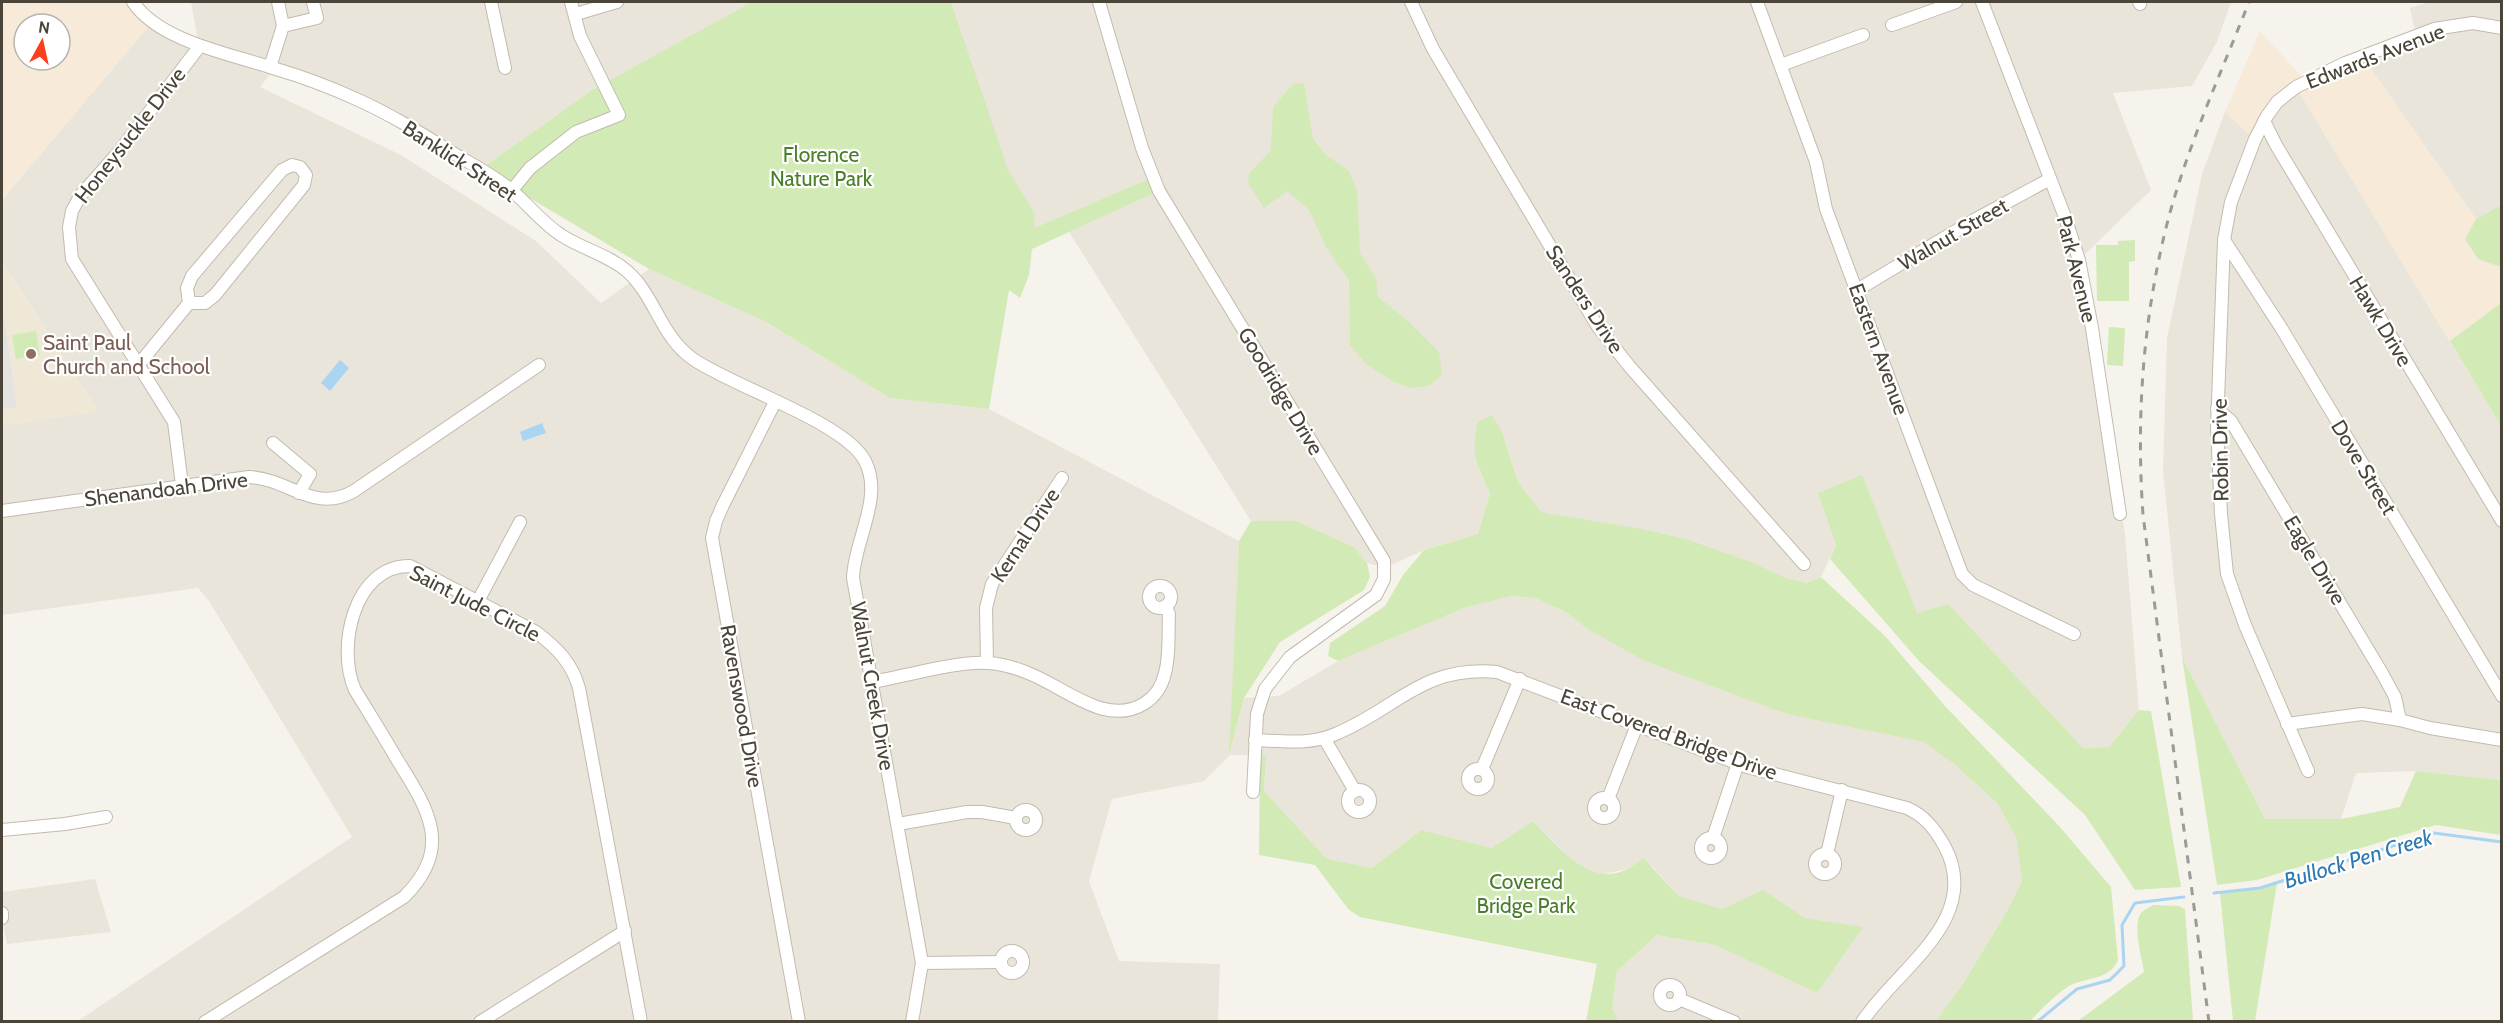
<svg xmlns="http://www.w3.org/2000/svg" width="2503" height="1023" viewBox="0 0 2503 1023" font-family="Cabin,sans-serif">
  <rect width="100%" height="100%" fill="#f6f3ec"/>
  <!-- residential -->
  <g fill="#eae5da">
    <path d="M191,2H753L592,90L481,169L412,128L275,68L260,87L401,155L536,241L601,303L649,269L766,322L890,398L989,409L1239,541L1230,751L1244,698L1279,696L1338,661L1464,608L1511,596L1535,598L1564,611L1586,628L1787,714L1924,741L1954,764L1997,803L2016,837L2022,881L2007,911L1964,982L1936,1021H1619L1612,1008L1617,971L1657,935L1715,945L1817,993L1862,927L1805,918L1763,891L1722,909L1679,896L1653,867L1631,868L1599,875L1577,865L1533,821L1492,848L1421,830L1372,868L1327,859L1264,791L1266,755H1230L1204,781L1112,799L1089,881L1119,961L1220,964L1218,1021H78L352,837L209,601L198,588L2,615V425L98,411L2,262V200L153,21L199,46Z"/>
    <path d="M935,2H2231L2217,42L2192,86L2113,93L2151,190L2079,260L2125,534L2139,710L2109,747L2083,748L1948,605L1917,613L1818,493L1836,545L1821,577L1808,583L1786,578L1754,563L1688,540L1648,530L1541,512L1518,482L1502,432L1479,470L1490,493L1478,534L1424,550L1385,568L1367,563L1354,547L1296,521H1251L1069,232L1159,191L1153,177L1020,234Z"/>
    <path d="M2429,2H2501V205L2476,219L2362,56L2416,36L2410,8Z"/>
    <path d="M2296,87L2501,426V780L2416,771L2356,773L2341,819H2265L2182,657L2163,471L2167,338L2202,174L2225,112L2255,139Z"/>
    <path d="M95,879L111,932L7,944L2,918V892Z"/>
  </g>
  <!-- commercial -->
  <g fill="#f7ead8" fill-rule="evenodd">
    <path d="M2,2H133L153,21L2,200ZM24,24H60V60H24Z"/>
    <path d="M2260,31L2306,81L2362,56L2476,219L2465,239L2478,259L2501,267V303L2450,341L2296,87L2255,139L2225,112Z"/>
  </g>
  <!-- education -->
  <path fill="#efe8d6" d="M2,262L24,297L98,411L2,425Z"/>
  <!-- green -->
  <g fill="#d2eab5">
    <path d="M752,2H951L1008,170L1035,214L1034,228L1153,177L1159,191L1032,249L1029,275L1020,298L1009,290L989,409L890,398L766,322L649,269L481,169L592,90Z"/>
    <path d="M1304,83L1313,139L1325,154L1349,171L1357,191L1360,253L1376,278L1378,297L1407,320L1439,352L1442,375L1429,386L1412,388L1394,382L1366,364L1350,345L1349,280L1326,247L1309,210L1287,191L1264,208L1248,183L1249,174L1271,150L1273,107L1293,84Z"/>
    <path d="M2501,205V267L2478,259L2465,239L2476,219Z"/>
    <path d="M2135,240V261L2129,262V301H2097L2096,245H2118V241Z"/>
    <path d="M2501,303V426L2450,341Z"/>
    <path d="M2109,327L2125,328L2123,366L2107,365Z"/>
    <path d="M36,331L40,355L16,359L12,335Z"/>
    <path d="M1492,415L1502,432L1518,482L1541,512L1648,530L1689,540L1754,563L1786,578L1807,583L1821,577L1885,636L1945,706L2060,827L2111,887L2118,960C2110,980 2086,977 2069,986C2058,992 2039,1012 2030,1021H1936L1964,982L2007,911L2022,881L2016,837L1997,803L1954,764L1924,742L1787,714L1645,661L1586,628L1564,611L1535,598L1511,596L1464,608L1338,661L1328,656L1330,643L1385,606L1403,575L1424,550L1478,534L1490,493C1477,465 1470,453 1478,422Z"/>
    <path d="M1862,475L1917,613L1948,604L2083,748L2109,747L2139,710L2151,711L2181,887L2135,890L2085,815L1919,661L1830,559L1836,545L1818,493Z"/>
    <path d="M1251,521H1296L1354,547L1367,563L1370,577L1364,590L1280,642L1244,698L1229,755L1239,541Z"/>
    <path d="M2182,657L2265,819H2341L2400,807L2416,771L2501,780V835L2436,825L2257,880L2217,885Z"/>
    <path d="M1260,755H1266L1264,791L1327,859L1372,868L1421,830L1492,848L1533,821C1564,852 1598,899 1643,858L1679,896L1722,909L1763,890L1805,918L1863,927L1817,993L1715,945L1657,935L1617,971L1612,1008L1619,1021H1586L1597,964L1360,917L1349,910L1315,865L1259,855Z"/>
    <path d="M2277,883L2255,1021H2233L2220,893L2260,888Z"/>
    <path d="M2153,905L2179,906L2185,909L2193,1021H2078L2144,972C2142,958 2132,926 2141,913C2143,910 2149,908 2153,905Z"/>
  </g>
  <!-- parking -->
  <path fill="#e5e3e0" d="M2,305L17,407L2,409Z"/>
  <!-- water -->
  <g fill="#a9d4f2">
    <path d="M340,360L349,368L330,391L321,383Z"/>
    <path d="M542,423L546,433L523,441L520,432Z"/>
  </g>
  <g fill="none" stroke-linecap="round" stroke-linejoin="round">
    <!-- stream -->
    <g stroke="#a9d4f2" stroke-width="3">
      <path d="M2214,893L2260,888L2434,833L2502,842"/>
      <path d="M2037,1022L2077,989L2110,980L2124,966L2122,925L2135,903L2184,897"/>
    </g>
    <defs>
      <g id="minor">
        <path d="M133,2C160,42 232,54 276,69C303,77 330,87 356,99C390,114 422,134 453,153C473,165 495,176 512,191C529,205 542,223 561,235C582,249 607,254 627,271C655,296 661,337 693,359C733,387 845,422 865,461C884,497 854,541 853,578L922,963L912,1022"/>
        <path d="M491,2L505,68"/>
        <path d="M1099,2L1142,148L1159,191L1384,561V579L1376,595L1290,657L1265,689L1257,714L1253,792"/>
        <path d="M1411,2L1433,49L1598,327L1630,367L1804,564"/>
        <path d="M1757,2L1816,162L1826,209L1962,574L1973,585L2074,634"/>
        <path d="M1982,2L2065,217L2079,260L2092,328L2120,514"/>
        <path d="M2139,2L2140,4"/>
        <path d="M576,14L617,2"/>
        <path d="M1892,25L1956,2"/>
        <path d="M283,26L317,18L313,2"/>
        <path d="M1781,65L1863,35"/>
        <path d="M270,67L283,26L278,2"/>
        <path d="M2264,121L2276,145L2502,521"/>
        <path d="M512,190L530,168L576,132L619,115L580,36L571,2"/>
        <path d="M2224,240L2280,326L2502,696"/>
        <path d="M1857,290L1976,219L2050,179"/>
        <path d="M139,364L189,303H205L215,295L304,185L306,175L300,167L292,165L282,170L192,276L187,288L189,303"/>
        <path d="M775,402L723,505L716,521L712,538L799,1022"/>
        <path d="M2217,409L2231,421L2382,673L2395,697L2400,720"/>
        <path d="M273,443L310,474L299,493"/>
        <path d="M182,485L174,422L72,259L69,227L72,211L80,196L118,153L199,47"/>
        <path d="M2,511L249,477C290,479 314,514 354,491L539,365"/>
        <circle cx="1160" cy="597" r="11"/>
        <path d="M478,601L520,522"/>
        <path d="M987,663L986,608L992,584L1062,478"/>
        <path d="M872,682C902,677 960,660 989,663C1002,664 1016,668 1028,673C1065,687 1106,728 1145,703C1156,696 1162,686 1165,673C1170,655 1168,634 1169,614L1165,606"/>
        <path d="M2287,724L2362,714L2400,720L2430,728L2502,740"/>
        <path d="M1324,738L1355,791"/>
        <path d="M1255,740C1281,741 1309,745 1333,735C1396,710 1421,665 1497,672L1747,767L1907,808C1925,816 1935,829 1945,847C1983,920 1897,968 1862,1022"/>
        <circle cx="1478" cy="779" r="10"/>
        <path d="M1482,769L1520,679"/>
        <path d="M2308,771L2245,625L2227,574L2221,514L2217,428L2224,240L2231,202L2255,139L2267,116L2277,102L2296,87L2345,63L2434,29L2473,23L2502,28"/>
        <circle cx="1359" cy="801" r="11"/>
        <circle cx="1604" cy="808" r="10"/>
        <path d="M1608,799L1637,725"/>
        <circle cx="1026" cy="820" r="10"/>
        <path d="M898,824L967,812H982L1016,818"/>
        <path d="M2,830L65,824L106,817"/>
        <circle cx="1711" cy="848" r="10"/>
        <path d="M1713,838L1738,763"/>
        <circle cx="1825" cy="864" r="10"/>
        <path d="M1827,854L1842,790"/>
        <path d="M2,913V918"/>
        <circle cx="1012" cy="962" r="11"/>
        <path d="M922,963L1001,962"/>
        <circle cx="1670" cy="995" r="10"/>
        <path d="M1679,999L1734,1022"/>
        <path d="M205,1022L404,897C454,848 428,809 398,761C384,737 369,713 355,690C336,648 354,565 410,566L536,632C557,648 572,663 579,688L641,1022"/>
        <path d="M480,1022L625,931"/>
      </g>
    </defs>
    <!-- minor casing -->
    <use href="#minor" stroke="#c2bbae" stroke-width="14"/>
    <!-- minor -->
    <use href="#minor" stroke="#fff" stroke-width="12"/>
    <!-- rail -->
    <path stroke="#9a9a9a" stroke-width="3" stroke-dasharray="8 8" stroke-linecap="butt" d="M2209,1022L2143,515C2136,415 2143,317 2168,220C2188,145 2221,73 2249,2"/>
  </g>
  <!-- markers -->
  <circle fill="#8d6e63" stroke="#fff" stroke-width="2" cx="31" cy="354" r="6"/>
  <g text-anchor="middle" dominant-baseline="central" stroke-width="4.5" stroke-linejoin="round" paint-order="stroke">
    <!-- street labels -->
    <g font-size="21" fill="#4b4439" stroke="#fff">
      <text transform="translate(2375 56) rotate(-21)">Edwards Avenue</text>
      <text transform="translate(130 135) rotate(-52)">Honeysuckle Drive</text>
      <text transform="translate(460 161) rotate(33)">Banklick Street</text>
      <text transform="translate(1953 234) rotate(-30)">Walnut Street</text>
      <text transform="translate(2077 269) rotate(76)">Park Avenue</text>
      <text transform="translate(1585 299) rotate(57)">Sanders Drive</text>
      <text transform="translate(2381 321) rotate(59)">Hawk Drive</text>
      <text transform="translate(1879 349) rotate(70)">Eastern Avenue</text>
      <text transform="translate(1281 391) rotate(59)">Goodridge Drive</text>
      <text transform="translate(2220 450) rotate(-91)">Robin Drive</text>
      <text transform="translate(2364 467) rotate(59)">Dove Street</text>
      <text transform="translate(166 489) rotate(-7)">Shenandoah Drive</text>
      <text transform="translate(1025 535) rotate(-57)">Kernal Drive</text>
      <text transform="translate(2315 560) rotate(59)">Eagle Drive</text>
      <text transform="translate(475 603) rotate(27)">Saint Jude Circle</text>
      <text transform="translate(873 686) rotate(80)">Walnut Creek Drive</text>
      <text transform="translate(742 706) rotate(80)">Ravenswood Drive</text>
      <text transform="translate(1669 734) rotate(20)">East Covered Bridge Drive</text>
    </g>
    <!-- park labels -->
    <g font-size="21" fill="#4a7f2a" stroke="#fff">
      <text x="821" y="154">Florence<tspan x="821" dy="24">Nature Park</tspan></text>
      <text x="1526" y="881">Covered<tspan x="1526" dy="24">Bridge Park</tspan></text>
    </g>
    <!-- education labels -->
    <g font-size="21" fill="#785e54" stroke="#fff" text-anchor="start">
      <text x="43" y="342">Saint Paul<tspan x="43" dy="24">Church and School</tspan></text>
    </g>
    <!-- water labels -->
    <g font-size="22" font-style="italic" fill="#2e7ab2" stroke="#fff">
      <text transform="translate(2358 859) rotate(-17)">Bullock Pen Creek</text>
    </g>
  </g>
  <!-- border -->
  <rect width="2503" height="1023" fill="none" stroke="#4b4439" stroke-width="6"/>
  <!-- north arrow -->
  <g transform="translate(42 42) rotate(8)"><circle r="28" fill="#ffffff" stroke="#b7b4b0" stroke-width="1.5"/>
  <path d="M0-4.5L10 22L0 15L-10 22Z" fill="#fc3f1d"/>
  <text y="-9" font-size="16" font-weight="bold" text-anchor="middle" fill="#4b4439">N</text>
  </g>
</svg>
